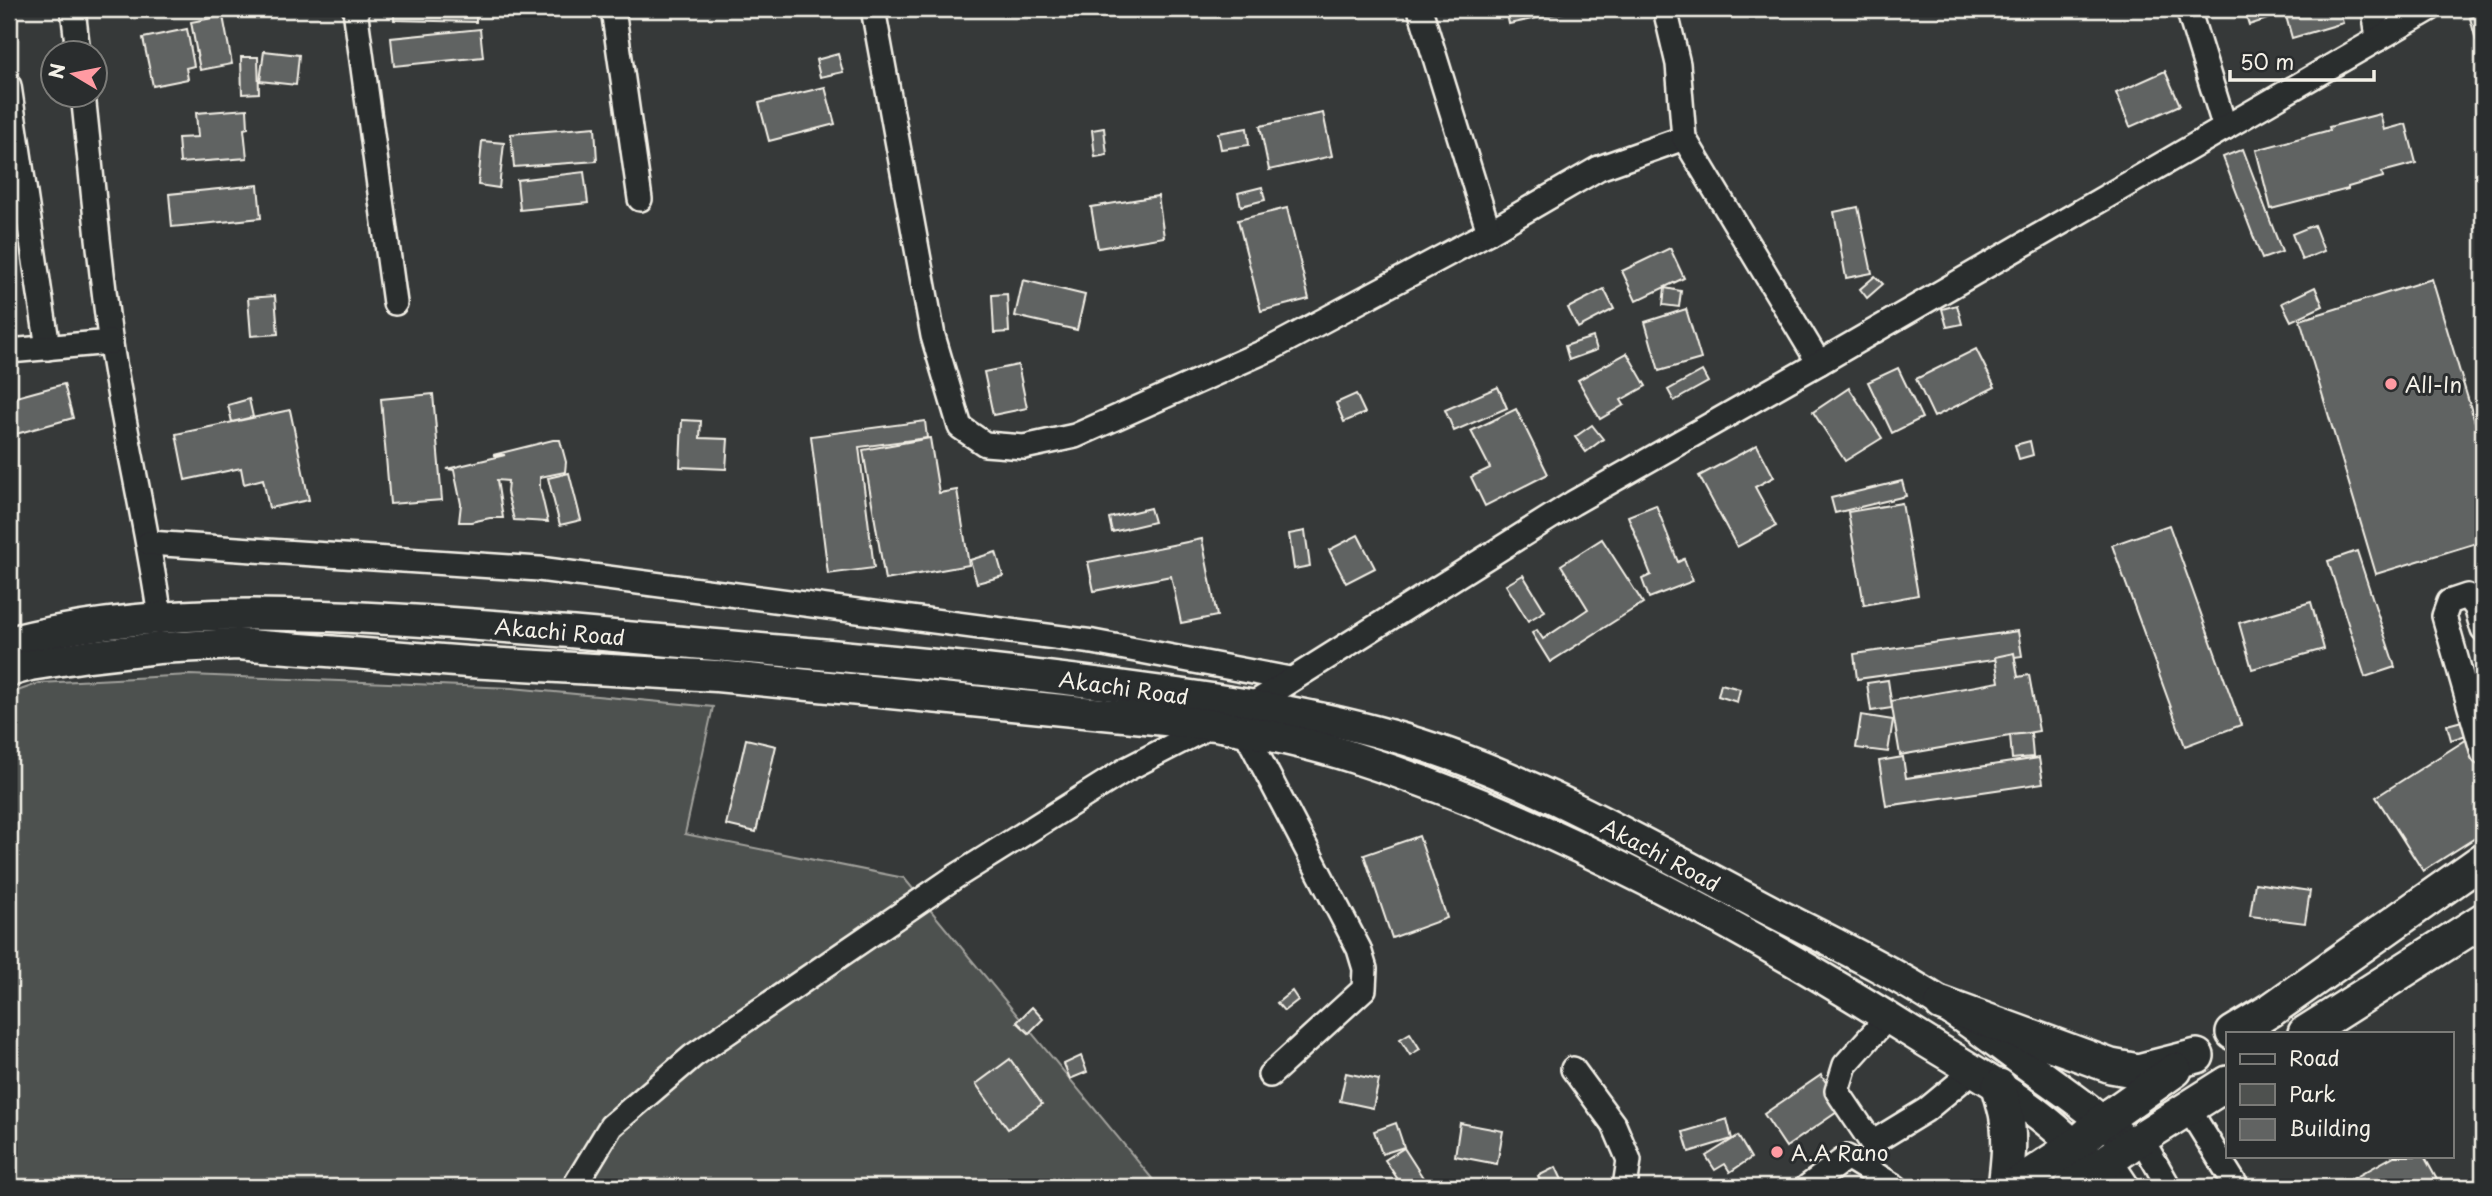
<svg xmlns="http://www.w3.org/2000/svg" width="2492" height="1196" viewBox="0 0 2492 1196" font-family="'Playpen Sans',sans-serif">
  <rect width="100%" height="100%" fill="#363939"/>
  <filter id="ink" filterUnits="userSpaceOnUse"><feTurbulence type="fractalNoise" baseFrequency=".0143" numOctaves="2"/><feDisplacementMap in="SourceGraphic" scale="14" xChannelSelector="R" yChannelSelector="G"/><feConvolveMatrix kernelMatrix="1 2 1 2 8 2 1 2 1" color-interpolation-filters="sRGB"/></filter>
  <g filter="url(#ink)">
    <!-- green -->
    <path fill="#4e514f" stroke="#a1a19c" stroke-width="2" d="M190,675L512,688L713,707L685,834L904,878L1159,1187H9V694L40,683Z"/>
    <!-- building -->
    <g fill="#616362" stroke="#f4f1e8" stroke-width="2">
      <path d="M394,9H476V22L394,20Z"/>
      <path d="M1506,9H1579L1509,24Z"/>
      <path d="M2244,9H2281L2283,14L2249,25Z"/>
      <path d="M2284,9H2339L2343,23L2292,38Z"/>
      <path d="M2483,14V38L2476,40L2470,18Z"/>
      <path d="M223,16L232,64L200,70L191,22Z"/>
      <path d="M187,29L194,66L186,68L188,79L153,86L143,38Z"/>
      <path d="M480,29L483,57L394,66L391,38Z"/>
      <path d="M264,51L299,55L296,85L260,81Z"/>
      <path d="M838,54L843,72L820,77L816,60Z"/>
      <path d="M241,57H258L259,93L242,94Z"/>
      <path d="M2165,71L2180,105L2130,127L2116,93Z"/>
      <path d="M825,87L835,124L769,141L759,103Z"/>
      <path d="M247,109L248,128L244,129L247,158L180,163L178,138L198,137L196,113Z"/>
      <path d="M1323,113L1332,156L1269,170L1260,126Z"/>
      <path d="M2380,114L2384,130L2406,124L2416,163L2382,172L2383,177L2348,187V189L2271,209L2256,150L2330,130L2329,127Z"/>
      <path d="M595,127L597,161L514,167L511,134Z"/>
      <path d="M1104,128L1107,155L1095,157L1092,130Z"/>
      <path d="M1247,128L1249,145L1221,149L1218,133Z"/>
      <path d="M482,141L504,143L499,188L478,185Z"/>
      <path d="M2243,149L2282,252L2262,259L2223,157Z"/>
      <path d="M584,172L588,203L520,210L517,180Z"/>
      <path d="M258,185L261,218L172,227L169,194Z"/>
      <path d="M1262,187L1265,200L1241,206L1238,193Z"/>
      <path d="M1158,196L1164,237L1098,248L1091,207Z"/>
      <path d="M1858,207L1872,273L1846,278L1834,212Z"/>
      <path d="M1287,208L1309,299L1261,311L1238,220Z"/>
      <path d="M2314,225L2324,251L2302,260L2292,234Z"/>
      <path d="M1670,248L1684,278L1636,301L1622,271Z"/>
      <path d="M1875,276L1883,284L1867,298L1860,289Z"/>
      <path d="M2432,279L2483,449V541L2376,574L2300,320Z"/>
      <path d="M1023,280L1085,295L1077,330L1015,316Z"/>
      <path d="M2315,287L2323,306L2291,321L2282,303Z"/>
      <path d="M1665,288L1681,291L1679,307L1663,305Z"/>
      <path d="M1604,289L1614,309L1578,328L1568,308Z"/>
      <path d="M1007,294L1009,332L994,333L992,295Z"/>
      <path d="M275,296L278,334L251,336L248,298Z"/>
      <path d="M1957,305L1962,324L1947,327L1942,309Z"/>
      <path d="M1686,309L1701,359L1659,371L1645,322Z"/>
      <path d="M1593,337L1597,350L1569,360L1565,346Z"/>
      <path d="M1976,349L1995,387L1934,417L1916,379Z"/>
      <path d="M1627,353L1646,386L1621,400L1624,405L1600,419L1578,380Z"/>
      <path d="M1018,365L1027,408L993,415L984,372Z"/>
      <path d="M1898,368L1922,418L1892,433L1868,382Z"/>
      <path d="M1702,371L1708,382L1674,401L1668,390Z"/>
      <path d="M64,384L73,418L16,434L9,399Z"/>
      <path d="M1498,387L1507,408L1454,431L1445,410Z"/>
      <path d="M1849,388L1882,438L1845,461L1813,412Z"/>
      <path d="M433,394L442,500L390,504L381,399Z"/>
      <path d="M1356,394L1365,413L1344,422L1336,403Z"/>
      <path d="M249,399L253,417L232,422L228,405Z"/>
      <path d="M1516,409L1548,474L1485,506L1471,477L1490,468L1471,431Z"/>
      <path d="M290,410L309,500L269,508L263,479L244,484L241,468L185,480L176,434Z"/>
      <path d="M682,420L701,421L700,438L728,439L726,469L680,467Z"/>
      <path d="M925,421L927,438L859,447L874,568L828,574L811,436Z"/>
      <path d="M1592,425L1603,439L1586,452L1575,437Z"/>
      <path d="M930,438L939,493L957,490L969,565L885,580L863,450Z"/>
      <path d="M553,440H560L566,462L565,472L540,477V488L548,522L514,520L507,492L508,481L497,480L503,518H490L471,522H459L461,504L454,470L447,469L505,455H493Z"/>
      <path d="M2030,441L2033,455L2019,459L2015,445Z"/>
      <path d="M1757,445L1774,477L1755,487L1776,526L1737,547L1699,476Z"/>
      <path d="M569,473L581,520L560,525L548,478Z"/>
      <path d="M1902,481L1906,496L1835,513L1831,498Z"/>
      <path d="M1902,503L1918,595L1864,605L1848,512Z"/>
      <path d="M1656,505L1678,562L1684,559L1693,581L1649,598L1642,579L1651,575L1628,516Z"/>
      <path d="M1150,508L1154,522L1112,532L1109,518Z"/>
      <path d="M2169,525L2241,725L2185,746L2112,545Z"/>
      <path d="M1305,531L1310,566L1294,569L1289,534Z"/>
      <path d="M1358,535L1375,568L1346,583L1329,550Z"/>
      <path d="M1202,539L1217,616L1181,623L1171,576L1094,591L1088,562Z"/>
      <path d="M1602,539L1643,603L1550,662L1532,633L1537,630L1543,639L1588,609L1561,565Z"/>
      <path d="M2357,551L2395,667L2365,677L2328,561Z"/>
      <path d="M996,552L1003,576L977,583L970,560Z"/>
      <path d="M1523,575L1545,611L1528,621L1506,585Z"/>
      <path d="M2311,602L2324,649L2252,669L2239,623Z"/>
      <path d="M2018,631L2022,656L1857,679L1854,654Z"/>
      <path d="M2014,653L2018,677L2029,675L2039,731L1900,755L1891,701L1999,682L1995,657Z"/>
      <path d="M1888,680L1892,708L1871,711L1867,683Z"/>
      <path d="M1721,684L1740,689L1737,702L1718,696Z"/>
      <path d="M1861,715L1893,720L1888,752L1856,748Z"/>
      <path d="M2462,721L2466,735L2451,740L2447,725Z"/>
      <path d="M2483,729V833L2423,871L2376,797Z"/>
      <path d="M2031,733L2033,757L2012,759L2010,735Z"/>
      <path d="M746,739L776,746L756,832L726,825Z"/>
      <path d="M1903,757L1906,778L2039,758L2043,783L1886,806L1879,761Z"/>
      <path d="M1419,836L1447,918L1392,938L1364,855Z"/>
      <path d="M2255,883L2310,891L2305,923L2250,916Z"/>
      <path d="M1292,991L1298,1000L1284,1011L1277,1003Z"/>
      <path d="M1032,1007L1043,1019L1029,1033L1017,1022Z"/>
      <path d="M1410,1033L1420,1049L1410,1055L1400,1039Z"/>
      <path d="M1081,1056L1087,1072L1070,1079L1064,1064Z"/>
      <path d="M1010,1059L1042,1104L1008,1129L976,1084Z"/>
      <path d="M1346,1073L1379,1080L1373,1108L1340,1101Z"/>
      <path d="M1821,1075L1843,1108L1786,1147L1764,1114Z"/>
      <path d="M1727,1119L1732,1139L1689,1152L1683,1132Z"/>
      <path d="M1396,1123L1404,1147L1382,1154L1374,1131Z"/>
      <path d="M1460,1123L1503,1131L1497,1164L1455,1156Z"/>
      <path d="M1738,1136L1751,1158L1730,1172L1725,1164L1715,1170L1706,1156Z"/>
      <path d="M1404,1148L1429,1187H1403L1385,1160Z"/>
      <path d="M2394,1156H2424L2441,1187H2338Z"/>
      <path d="M1556,1167L1562,1180L1543,1187L1538,1176Z"/>
    </g>
    <g fill="none" stroke-linecap="round" stroke-linejoin="round">
      <defs>
        <g id="minor">
          <path d="M73,9L78,52"/>
          <path d="M355,9L395,303"/>
          <path d="M613,9L640,199"/>
          <path d="M873,9L933,336L960,427L985,444L1024,447L1075,436L1270,349L1489,232L1599,168L1684,138"/>
          <path d="M1420,9L1489,232"/>
          <path d="M1665,9L1678,64L1684,138L1819,363"/>
          <path d="M2188,9L2225,128"/>
          <path d="M2374,9L2378,39"/>
          <path d="M9,86L48,348"/>
          <path d="M83,94C92,177 99,261 111,344C125,436 147,526 160,617"/>
          <path d="M9,351L111,342"/>
          <path d="M149,543L539,569L1093,642L1290,679"/>
          <path d="M2483,630L2476,607L2467,596L2449,602L2444,616L2483,753"/>
          <path d="M1245,731L1359,949L1365,969L1364,989L1270,1075"/>
          <path d="M1888,1017L1845,1065L1837,1091L1872,1143L1926,1110L1973,1071"/>
          <path d="M1573,1069L1614,1125L1629,1160L1625,1187"/>
          <path d="M2188,1108L2237,1187"/>
          <path d="M2141,1138L2169,1187"/>
          <path d="M2110,1160L2128,1187"/>
          <path d="M574,1187L611,1126L693,1056L955,877L1127,769L1253,704L1573,503L1819,363L2430,9"/>
          <path d="M1807,1187L1847,1157L1896,1187"/>
        </g>
        <g id="major">
          <path d="M9,642C145,607 285,612 423,621C498,626 573,632 648,639C812,654 977,666 1141,689C1231,701 1319,714 1406,740C1533,778 1656,851 1773,912C1829,941 1888,969 1941,1003C1973,1023 2002,1047 2033,1069C2066,1093 2100,1116 2130,1145"/>
          <path d="M9,671L30,665L88,656L158,648L237,644L468,662L717,676L1216,725C1262,734 1310,743 1355,758C1554,822 1745,927 1922,1039C1975,1072 2052,1114 2090,1164"/>
        </g>
        <g id="highway">
          <path d="M1942,1004L2111,1066L2138,1071L2197,1056"/>
          <path d="M2233,1033L2271,1010L2483,860"/>
          <path d="M2305,1033L2483,920"/>
          <path d="M1999,1086C2001,1095 2004,1104 2006,1113C2011,1138 2008,1163 2005,1187"/>
          <path d="M2013,1187L2076,1145L2104,1120L2175,1070"/>
          <path d="M2071,1187L2130,1145L2228,1083"/>
        </g>
      </defs>
      <!-- minor casing -->
      <use href="#minor" stroke="#f4f1e8" stroke-width="28"/>
      <!-- major casing -->
      <use href="#major" stroke="#f4f1e8" stroke-width="35"/>
      <!-- highway casing -->
      <use href="#highway" stroke="#f4f1e8" stroke-width="38"/>
      <!-- minor -->
      <use href="#minor" stroke="#2a2d2e" stroke-width="23"/>
      <!-- major -->
      <use href="#major" stroke="#2a2d2e" stroke-width="30"/>
      <!-- highway -->
      <use href="#highway" stroke="#2a2d2e" stroke-width="33"/>
    </g>
  </g>
  <!-- markers -->
  <g fill="#ff9aa2" stroke="#2a2d2e" stroke-width="2.5">
    <circle cx="2391" cy="384" r="7"/>
    <circle cx="1777" cy="1152" r="7"/>
  </g>
  <g text-anchor="middle" dominant-baseline="central" stroke-width="6" stroke-linejoin="round" paint-order="stroke">
    <!-- poi labels -->
    <g font-size="21" fill="#f4f1e8" stroke="#2a2d2e" text-anchor="start">
      <text x="2405" y="384">All-In</text>
      <text x="1791" y="1152">A.A Rano</text>
    </g>
    <!-- street labels -->
    <g font-size="21" fill="#f4f1e8" stroke="#2a2d2e">
      <text transform="translate(560 631) rotate(5)">Akachi Road</text>
      <text transform="translate(1124 687) rotate(8)">Akachi Road</text>
      <text transform="translate(1661 854) rotate(28)">Akachi Road</text>
    </g>
  </g>
  <!-- margin -->
  <rect width="2492" height="1196" fill="none" stroke="#2a2d2e" stroke-width="35"/>
  <rect x="18" y="18" width="2457" height="1161" fill="none" stroke="#f4f1e8" stroke-width="2.5" filter="url(#ink)"/>
  <!-- legend -->
  <rect x="2226" y="1032" width="228" height="126" fill="#2a2d2e" stroke="#7b7b78" stroke-width="2"/>
  <rect x="2240" y="1054" width="35" height="10" fill="#2a2d2e" stroke="#7b7b78" stroke-width="2"/>
  <text x="2289" y="1066" font-size="21" fill="#f4f1e8">Road</text>
  <rect x="2240" y="1084" width="35" height="21" fill="#4e514f" stroke="#7b7b78" stroke-width="2"/>
  <text x="2289" y="1102" font-size="21" fill="#f4f1e8">Park</text>
  <rect x="2240" y="1119" width="35" height="21" fill="#616362" stroke="#7b7b78" stroke-width="2"/>
  <text x="2289" y="1136" font-size="21" fill="#f4f1e8">Building</text>
  <!-- north arrow -->
  <g transform="translate(74 74) rotate(280)"><circle r="33" fill="#2a2d2e" stroke="#7b7b78" stroke-width="2"/>
  <path d="M0-5L12 26L0 18L-12 26Z" fill="#ff9aa2"/>
  <text y="-10" font-size="19" font-weight="bold" text-anchor="middle" fill="#f4f1e8">N</text>
  </g>
  <!-- scale -->
  <path d="M2230 70v10h144v-10" fill="none" stroke="#f4f1e8" stroke-width="3.5"/>
  <text x="2240" y="70" font-size="21" fill="#f4f1e8" stroke="#2a2d2e" stroke-width="5" paint-order="stroke">50 m</text>
</svg>
